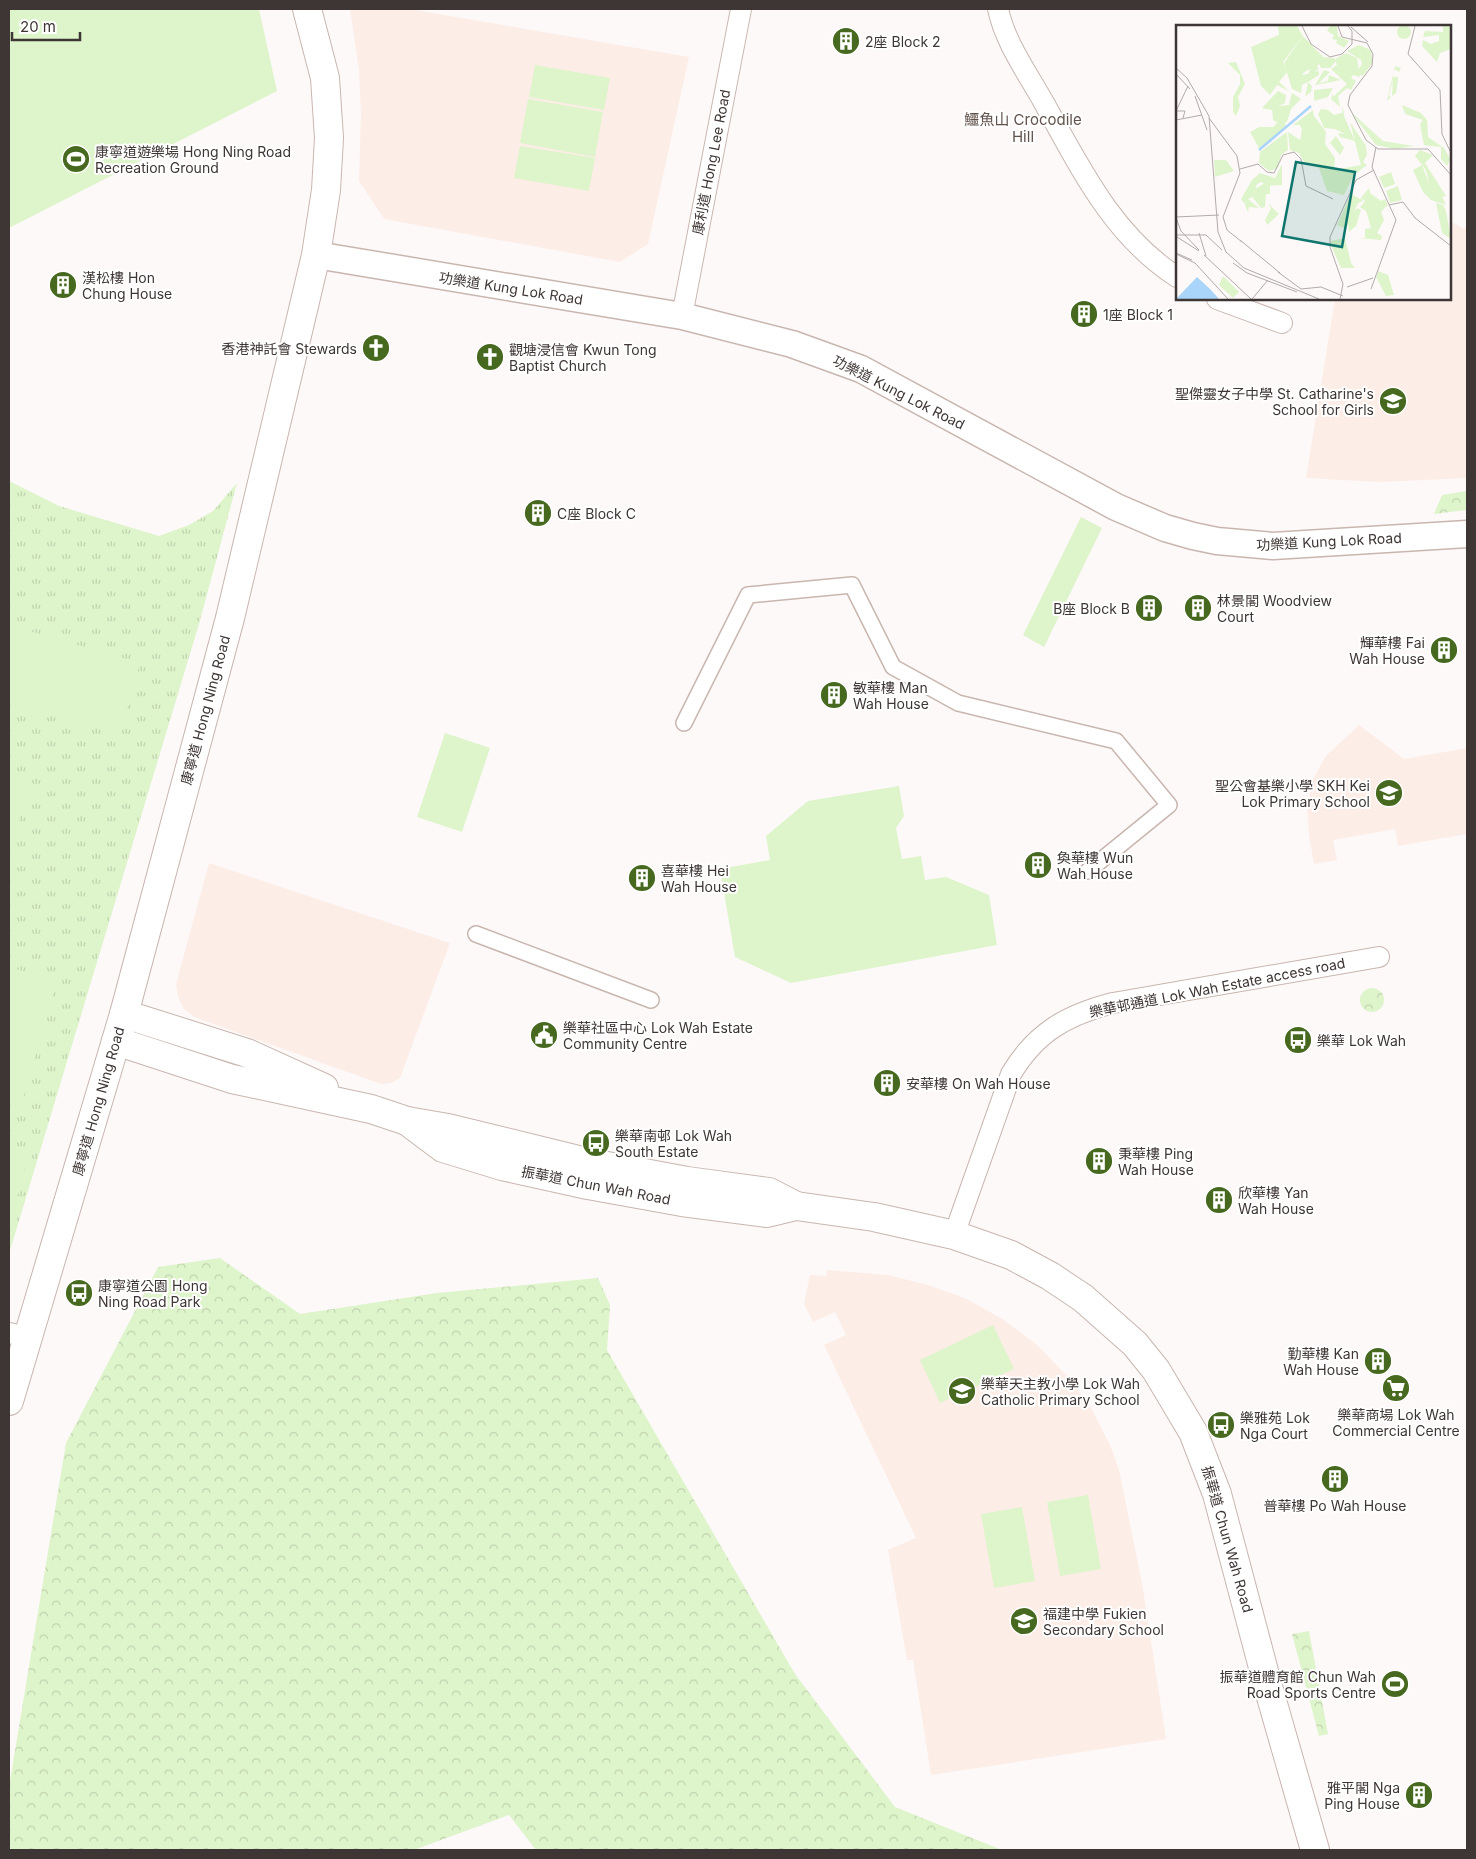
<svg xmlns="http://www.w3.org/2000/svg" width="1476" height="1859" viewBox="0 0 1476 1859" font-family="Inter,'Noto Sans TC',sans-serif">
  <defs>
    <pattern id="grass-tufts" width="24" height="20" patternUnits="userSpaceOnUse" patternTransform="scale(1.25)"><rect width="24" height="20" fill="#def4cb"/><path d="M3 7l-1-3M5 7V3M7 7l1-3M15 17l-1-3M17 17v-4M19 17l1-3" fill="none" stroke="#c0d2af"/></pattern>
    <pattern id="forest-crowns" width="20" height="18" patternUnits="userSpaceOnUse" patternTransform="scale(1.25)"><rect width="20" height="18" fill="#def4cb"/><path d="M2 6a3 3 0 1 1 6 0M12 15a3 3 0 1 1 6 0" fill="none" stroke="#c0d2af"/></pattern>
  </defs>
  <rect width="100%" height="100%" fill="#fdf9f8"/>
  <!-- built -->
  <g fill="#fdede7">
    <path d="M350,9H409L689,57L648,244L620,262L384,219L359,181L361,112L359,70Z"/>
    <path d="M1450,221L1464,229L1467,225V478L1380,482L1306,478L1335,299H1450Z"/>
    <path d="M1359,725L1404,759L1467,748V834L1398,846L1395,829L1333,840L1337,860L1314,864L1309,835L1307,806L1313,779L1326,756Z"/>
    <path d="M209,863L450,943L400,1078L391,1083L381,1084L194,1017L184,1009L178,997L176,984Z"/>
    <path d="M827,1270L888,1275L928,1285L967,1299L1004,1320L1037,1345L1066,1375L1091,1408L1110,1445L1119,1470L1142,1583L1166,1739L931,1775L913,1660H907L888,1550L916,1538L824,1345L846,1335L835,1312L813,1322L804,1304L810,1275L826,1276Z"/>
  </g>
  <!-- grass -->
  <path fill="url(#grass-tufts)" d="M9,481L59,506L159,536L189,525L213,511L237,483L199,624L9,1254Z"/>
  <!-- forest -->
  <g fill="url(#forest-crowns)">
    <path d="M1467,491V510L1434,514L1442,495Z"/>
    <circle cx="1372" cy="1000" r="12"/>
    <path d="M220,1258L300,1314L437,1293L598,1278L610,1305L607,1350L795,1674L895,1807L1002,1850H536L509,1815L414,1850H9V1787L66,1443L158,1267Z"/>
    <path d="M1309,1631L1328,1734L1319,1736L1292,1634Z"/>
  </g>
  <!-- garden -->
  <g fill="#def4cb">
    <path d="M9,9H259L277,91L9,228Z"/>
    <path d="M535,65L610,78L604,110L529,97Z"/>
    <path d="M528,99L603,112L595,157L520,143Z"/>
    <path d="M520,146L595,158L589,191L514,178Z"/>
    <path d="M1081,517L1102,528L1044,647L1023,635Z"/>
    <path d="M9,625L140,663L119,734L9,702Z"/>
    <path d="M445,733L490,748L462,832L417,817Z"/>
    <path d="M9,774L30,780L9,858Z"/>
    <path d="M899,786L904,816L896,828L902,859L921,856L925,880L946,877L989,895L997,945L791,983L735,957L720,869L770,860L766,836L808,801Z"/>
    <path d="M9,967L57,981L23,1099L9,1095Z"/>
    <path d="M9,1152L28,1158L9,1225Z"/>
    <path d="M993,1325L1014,1369L940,1403L920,1360Z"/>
    <path d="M1088,1495L1101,1569L1060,1576L1047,1502Z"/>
    <path d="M1022,1507L1035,1581L994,1588L981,1514Z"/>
  </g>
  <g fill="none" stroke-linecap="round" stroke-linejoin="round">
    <defs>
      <g id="pedestrian">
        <path d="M684,723L748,595L852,585L893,667L958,703L1116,741L1169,805L1088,871"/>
        <path d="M476,934L651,1000"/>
      </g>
      <g id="minor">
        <path d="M998,9C1005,42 1026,71 1043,101C1080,167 1112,235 1177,277"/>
        <path d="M1217,299L1282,323"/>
        <path d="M682,316L741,9"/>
        <path d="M954,1235L1011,1074C1036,1032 1067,1015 1113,1003L1379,957"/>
        <path d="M9,1333L28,1337"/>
      </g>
      <path id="tertiary" d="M316,255L682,316L792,344L861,369L1116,507L1165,528L1193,536L1217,541L1273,546L1467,534"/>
      <g id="secondary">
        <path d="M124,1014L247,1053L324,1088"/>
        <path d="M116,1041L232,1079L371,1109L407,1121L448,1128L591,1163L687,1181L769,1192L796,1206"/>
        <path d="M407,1121L443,1148L502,1166L588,1185L682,1202L767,1213L796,1206L874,1217L954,1235L1011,1255L1050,1276L1083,1298L1135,1344L1156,1370L1193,1432L1217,1494L1269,1690L1315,1850"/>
        <path d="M9,1401L124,1014L230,618L316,255L326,190L329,138L325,78L307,9"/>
      </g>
    </defs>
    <!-- pedestrian casing -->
    <use href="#pedestrian" stroke="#c8b6af" stroke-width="18"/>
    <!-- minor casing -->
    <use href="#minor" stroke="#c8b6af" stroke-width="22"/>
    <!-- tertiary casing -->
    <use href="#tertiary" stroke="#c8b6af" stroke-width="29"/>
    <!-- secondary casing -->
    <use href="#secondary" stroke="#c8b6af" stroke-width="30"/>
    <!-- pedestrian -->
    <use href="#pedestrian" stroke="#fff" stroke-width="15"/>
    <!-- minor -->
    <use href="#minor" stroke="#fff" stroke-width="20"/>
    <!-- tertiary -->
    <use href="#tertiary" stroke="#fff" stroke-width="26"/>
    <!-- secondary -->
    <use href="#secondary" stroke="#fff" stroke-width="28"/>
  </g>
  <!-- icons -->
  <defs>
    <symbol id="building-disc" viewBox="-11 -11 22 22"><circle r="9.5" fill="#47691f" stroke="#fff"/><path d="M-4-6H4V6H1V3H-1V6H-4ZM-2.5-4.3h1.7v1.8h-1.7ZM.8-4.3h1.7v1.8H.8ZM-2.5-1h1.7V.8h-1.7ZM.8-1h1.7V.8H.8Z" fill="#fff"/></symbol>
    <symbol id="stadium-disc" viewBox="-11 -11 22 22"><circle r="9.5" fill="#47691f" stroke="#fff"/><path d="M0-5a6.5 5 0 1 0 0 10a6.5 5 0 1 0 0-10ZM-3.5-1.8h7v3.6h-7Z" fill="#fff"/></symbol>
    <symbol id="church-disc" viewBox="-11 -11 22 22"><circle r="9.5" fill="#47691f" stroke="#fff"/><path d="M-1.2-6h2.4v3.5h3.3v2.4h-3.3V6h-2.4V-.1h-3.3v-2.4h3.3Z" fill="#fff"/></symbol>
    <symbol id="school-disc" viewBox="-11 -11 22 22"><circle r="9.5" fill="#47691f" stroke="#fff"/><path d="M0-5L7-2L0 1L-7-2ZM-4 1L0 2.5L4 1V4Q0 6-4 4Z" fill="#fff"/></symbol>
    <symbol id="civic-disc" viewBox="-11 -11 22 22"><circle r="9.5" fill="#47691f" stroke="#fff"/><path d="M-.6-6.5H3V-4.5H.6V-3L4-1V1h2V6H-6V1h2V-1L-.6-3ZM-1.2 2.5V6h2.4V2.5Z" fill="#fff"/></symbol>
    <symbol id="bus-disc" viewBox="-11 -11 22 22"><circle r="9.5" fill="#47691f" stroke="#fff"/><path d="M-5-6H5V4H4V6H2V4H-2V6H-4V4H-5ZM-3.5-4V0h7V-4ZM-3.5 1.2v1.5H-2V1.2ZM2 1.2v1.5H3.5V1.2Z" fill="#fff"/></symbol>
    <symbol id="supermarket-disc" viewBox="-11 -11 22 22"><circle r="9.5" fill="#47691f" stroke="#fff"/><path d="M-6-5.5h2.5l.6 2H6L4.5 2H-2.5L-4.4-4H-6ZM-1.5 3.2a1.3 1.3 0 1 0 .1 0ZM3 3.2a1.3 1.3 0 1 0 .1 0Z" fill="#fff"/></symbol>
  </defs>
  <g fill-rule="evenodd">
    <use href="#building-disc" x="830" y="25" width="32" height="32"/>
    <use href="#stadium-disc" x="60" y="143" width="32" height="32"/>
    <use href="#building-disc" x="47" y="269" width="32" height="32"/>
    <use href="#building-disc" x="1068" y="298" width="32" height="32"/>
    <use href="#church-disc" x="360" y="332" width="32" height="32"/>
    <use href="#church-disc" x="474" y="341" width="32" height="32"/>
    <use href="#school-disc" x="1377" y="385" width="32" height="32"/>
    <use href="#building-disc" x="522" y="497" width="32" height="32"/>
    <use href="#building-disc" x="1133" y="592" width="32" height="32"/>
    <use href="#building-disc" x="1182" y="592" width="32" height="32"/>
    <use href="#building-disc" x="1428" y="634" width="32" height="32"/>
    <use href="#building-disc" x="818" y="679" width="32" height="32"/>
    <use href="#school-disc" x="1373" y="777" width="32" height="32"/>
    <use href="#building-disc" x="1022" y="849" width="32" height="32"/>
    <use href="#building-disc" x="626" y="862" width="32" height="32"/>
    <use href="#civic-disc" x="528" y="1019" width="32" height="32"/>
    <use href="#bus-disc" x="1282" y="1024" width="32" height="32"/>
    <use href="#building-disc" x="871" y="1067" width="32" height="32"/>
    <use href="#bus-disc" x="580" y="1127" width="32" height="32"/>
    <use href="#building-disc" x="1083" y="1145" width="32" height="32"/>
    <use href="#building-disc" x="1203" y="1184" width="32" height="32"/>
    <use href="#bus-disc" x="63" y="1277" width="32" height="32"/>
    <use href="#building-disc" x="1362" y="1345" width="32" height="32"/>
    <use href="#supermarket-disc" x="1380" y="1372" width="32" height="32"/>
    <use href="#school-disc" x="946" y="1375" width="32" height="32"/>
    <use href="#bus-disc" x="1205" y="1409" width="32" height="32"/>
    <use href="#building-disc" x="1319" y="1463" width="32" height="32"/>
    <use href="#school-disc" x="1008" y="1605" width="32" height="32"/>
    <use href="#stadium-disc" x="1379" y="1668" width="32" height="32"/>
    <use href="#building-disc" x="1403" y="1779" width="32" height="32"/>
  </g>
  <g text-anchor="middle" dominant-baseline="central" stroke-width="4" stroke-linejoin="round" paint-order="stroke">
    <!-- poi labels -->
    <g font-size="14" fill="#3e3634" stroke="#fff" text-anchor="start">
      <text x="865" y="41">2座 Block 2</text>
      <text x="95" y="151">康寧道遊樂場 Hong Ning Road<tspan x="95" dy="16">Recreation Ground</tspan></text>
      <text x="82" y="277">漢松樓 Hon<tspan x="82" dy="16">Chung House</tspan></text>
      <text x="1103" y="314">1座 Block 1</text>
      <text x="357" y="348" text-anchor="end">香港神託會 Stewards</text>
      <text x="509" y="349">觀塘浸信會 Kwun Tong<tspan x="509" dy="16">Baptist Church</tspan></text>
      <text x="1374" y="393" text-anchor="end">聖傑靈女子中學 St. Catharine's<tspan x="1374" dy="16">School for Girls</tspan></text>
      <text x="557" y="513">C座 Block C</text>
      <text x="1217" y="600">林景閣 Woodview<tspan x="1217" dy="16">Court</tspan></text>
      <text x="1130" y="608" text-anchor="end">B座 Block B</text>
      <text x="1425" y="642" text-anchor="end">輝華樓 Fai<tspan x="1425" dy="16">Wah House</tspan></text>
      <text x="853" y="687">敏華樓 Man<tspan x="853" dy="16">Wah House</tspan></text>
      <text x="1370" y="785" text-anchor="end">聖公會基樂小學 SKH Kei<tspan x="1370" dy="16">Lok Primary School</tspan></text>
      <text x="1057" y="857">奐華樓 Wun<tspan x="1057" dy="16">Wah House</tspan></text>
      <text x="661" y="870">喜華樓 Hei<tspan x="661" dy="16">Wah House</tspan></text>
      <text x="563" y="1027">樂華社區中心 Lok Wah Estate<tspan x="563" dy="16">Community Centre</tspan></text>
      <text x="1317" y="1040">樂華 Lok Wah</text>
      <text x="906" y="1083">安華樓 On Wah House</text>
      <text x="615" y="1135">樂華南邨 Lok Wah<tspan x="615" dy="16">South Estate</tspan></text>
      <text x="1118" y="1153">秉華樓 Ping<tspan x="1118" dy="16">Wah House</tspan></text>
      <text x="1238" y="1192">欣華樓 Yan<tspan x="1238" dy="16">Wah House</tspan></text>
      <text x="98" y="1285">康寧道公園 Hong<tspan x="98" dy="16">Ning Road Park</tspan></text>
      <text x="1359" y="1353" text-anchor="end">勤華樓 Kan<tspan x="1359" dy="16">Wah House</tspan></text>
      <text x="981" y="1383">樂華天主教小學 Lok Wah<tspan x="981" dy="16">Catholic Primary School</tspan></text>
      <text x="1396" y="1414" text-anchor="middle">樂華商場 Lok Wah<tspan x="1396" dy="16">Commercial Centre</tspan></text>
      <text x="1240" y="1417">樂雅苑 Lok<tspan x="1240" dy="16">Nga Court</tspan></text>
      <text x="1335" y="1505" text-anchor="middle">普華樓 Po Wah House</text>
      <text x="1043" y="1613">福建中學 Fukien<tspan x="1043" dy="16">Secondary School</tspan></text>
      <text x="1376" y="1676" text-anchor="end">振華道體育館 Chun Wah<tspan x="1376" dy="16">Road Sports Centre</tspan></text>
      <text x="1400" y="1787" text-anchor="end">雅平閣 Nga<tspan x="1400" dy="16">Ping House</tspan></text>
    </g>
    <!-- street labels -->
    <g font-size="14" fill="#3e3634" stroke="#fff">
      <text transform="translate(711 162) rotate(-79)">康利道 Hong Lee Road</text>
      <text transform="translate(511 288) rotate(9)">功樂道 Kung Lok Road</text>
      <text transform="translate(899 392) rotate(27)">功樂道 Kung Lok Road</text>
      <text transform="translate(1329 541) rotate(-3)">功樂道 Kung Lok Road</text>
      <text transform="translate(205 710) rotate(-75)">康寧道 Hong Ning Road</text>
      <text transform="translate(1217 987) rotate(-11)">樂華邨通道 Lok Wah Estate access road</text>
      <text transform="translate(98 1101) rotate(-74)">康寧道 Hong Ning Road</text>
      <text transform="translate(596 1185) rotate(11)">振華道 Chun Wah Road</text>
      <text transform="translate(1228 1539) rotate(74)">振華道 Chun Wah Road</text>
    </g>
    <!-- neighbourhood labels -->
    <g font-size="15" fill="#62524c" stroke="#fff">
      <text x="1023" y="119">鱷魚山 Crocodile<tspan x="1023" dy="17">Hill</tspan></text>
    </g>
  </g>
  <!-- overview -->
  <g transform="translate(1176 25)">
    <rect width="275" height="275" fill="#fdf9f8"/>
    <path d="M154,1H161L162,11L173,16L168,23L160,18L161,15L156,14L158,10L151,6ZM127,11L147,32L158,33L160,36L154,43H145L143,39L127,48L125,68L116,64L108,38ZM183,20L195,25L197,37L187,51L180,48L186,39L185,35L171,26ZM60,37L69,59L62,72L64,81L60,91L57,87V72L64,59V50L52,38ZM102,66L110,70L109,78L95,85L86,83ZM244,125L257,130L249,138L270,171L267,172L253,159L250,145L239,131ZM38,135H50L58,146L39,152ZM193,163L194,168L205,176L209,174L212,180L198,191L184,182L189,176L185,173L187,176L182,178L170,204L161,200L175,169L184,174ZM202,246L212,250L218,270L210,271L200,252ZM47,251L63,267L57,273L43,260Z" fill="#def4cb"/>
    <path d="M221 7a7 7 0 1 1 14 0a7 7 0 1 1-14 0ZM102,1H121L127,11L107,37L111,47L103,57L113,66L101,60L94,70L85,61L75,22L103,10ZM267,1H275V24L264,28L261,37L246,21L247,15L255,19L263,16V10L247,12L249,6L267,7ZM170,28L181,33L184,52L177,50L175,53L180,56L175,65L171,63L162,71L164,82L155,74L157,68V72L171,59L155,44L161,40L159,34ZM143,38L141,42L143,44L138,47L143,46V50L132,57L136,61L135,66L137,65L129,72L132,57L126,60V50L132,49L136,41ZM219,41L225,43L223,47L218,44L217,52H222V55L220,68L216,71L217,54L213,71L215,72L211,76ZM148,45L154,47L143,58L152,56L153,50L165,55L139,60ZM157,63L152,72L138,76V65ZM116,68L125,74L115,84L111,97L104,99L97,95L96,82L113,80ZM226,80L245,88L251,95L252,112L268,123L274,134L271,141L265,134V122L248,120L244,99L247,95L229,89ZM167,81L168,91L179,116L164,112L162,108L169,109L159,104L148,103L142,89L145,84L152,85L158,90L166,88ZM137,85L138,91L150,107L149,119L159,133L158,145L185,140L174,97L190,121L191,130L187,137L191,140L178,150L168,170L151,166L143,143L128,137L123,128L114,125L112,107L124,115L126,105L124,100H117ZM174,86L207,116L238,121L219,124L200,120ZM106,139V160L92,161L85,157L81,159L77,172L72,174L83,183L73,182L72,187L69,180L71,176L69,179L65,174L76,155L84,148L99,153ZM246,140L253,159L265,169L270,180L255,175L247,167L237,145ZM260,178L267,180L270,186L275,214L266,208ZM210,181L205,187L208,195L201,208L206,211L205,215L181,213H189V204L195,203L190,185L198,189ZM181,183L185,185L180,201L173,207L172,195Z" fill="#def4cb"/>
    <path d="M108,91L110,103L83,123L74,107L83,102H97ZM111,107L112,125L105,130L102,143L93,146L83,138L84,127ZM160,111L168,123L164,130L154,118ZM215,147L219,159L208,163L203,152ZM89,158L94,161V169H90L89,182L85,183L77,173L79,164ZM222,161L226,175L214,178L210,166ZM92,178L103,189L91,200L89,195L95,183ZM169,213L175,238L179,243H165L155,220V216Z" fill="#def4cb"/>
    <path d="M21,252L34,264L43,274H0Z" fill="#aad5fa"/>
    <path fill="none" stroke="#aad5fa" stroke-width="2.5" d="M83,125L135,81"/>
    <path fill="none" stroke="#b1abaa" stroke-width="1" d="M126,1L135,19L154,32L166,29L176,19V6L172,1M162,1L166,12L191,18L197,29L196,41L174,70L172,80L190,115L202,124H252L275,150M239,1L232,29L264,65L266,109L275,128M175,2L192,17M0,43L11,53L33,91L42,207L50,227L68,243L143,274M0,49L14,64M19,71L31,105M0,86L12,61M1,86H9L7,93M33,93L61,131L64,148L47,192L51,205L66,217M0,95L26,90M64,144L82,139L91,147L98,148L107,130L118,127L125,134L130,161L157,174M213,180L227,177L239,193L275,221M0,192L43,190M0,193L5,206L23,225M23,208L30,231M0,210H30L46,225M1,212L23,226M64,215L104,248M0,228L16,235M0,229L19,238L52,274M28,230L75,274M57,238L71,248L121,267M102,247L125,264L145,262L167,271M171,262L197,253M195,264L220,195L196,142L200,122M76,274L92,255M164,274L167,259L154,222V212L180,155L198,145"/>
    <path fill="#0f766e" fill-opacity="0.15" stroke="#0f766e" stroke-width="2.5" d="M120,137L179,147L166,222L106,211Z"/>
    <rect width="275" height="275" fill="none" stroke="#3e3634" stroke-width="2.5"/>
  </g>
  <!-- border -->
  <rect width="1476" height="1859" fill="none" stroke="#3e3634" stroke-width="20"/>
  <!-- scale -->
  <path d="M12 32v8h68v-8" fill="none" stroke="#3e3634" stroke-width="2.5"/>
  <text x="20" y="32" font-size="15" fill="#3e3634" stroke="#ffffff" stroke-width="4" paint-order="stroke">20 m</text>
</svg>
